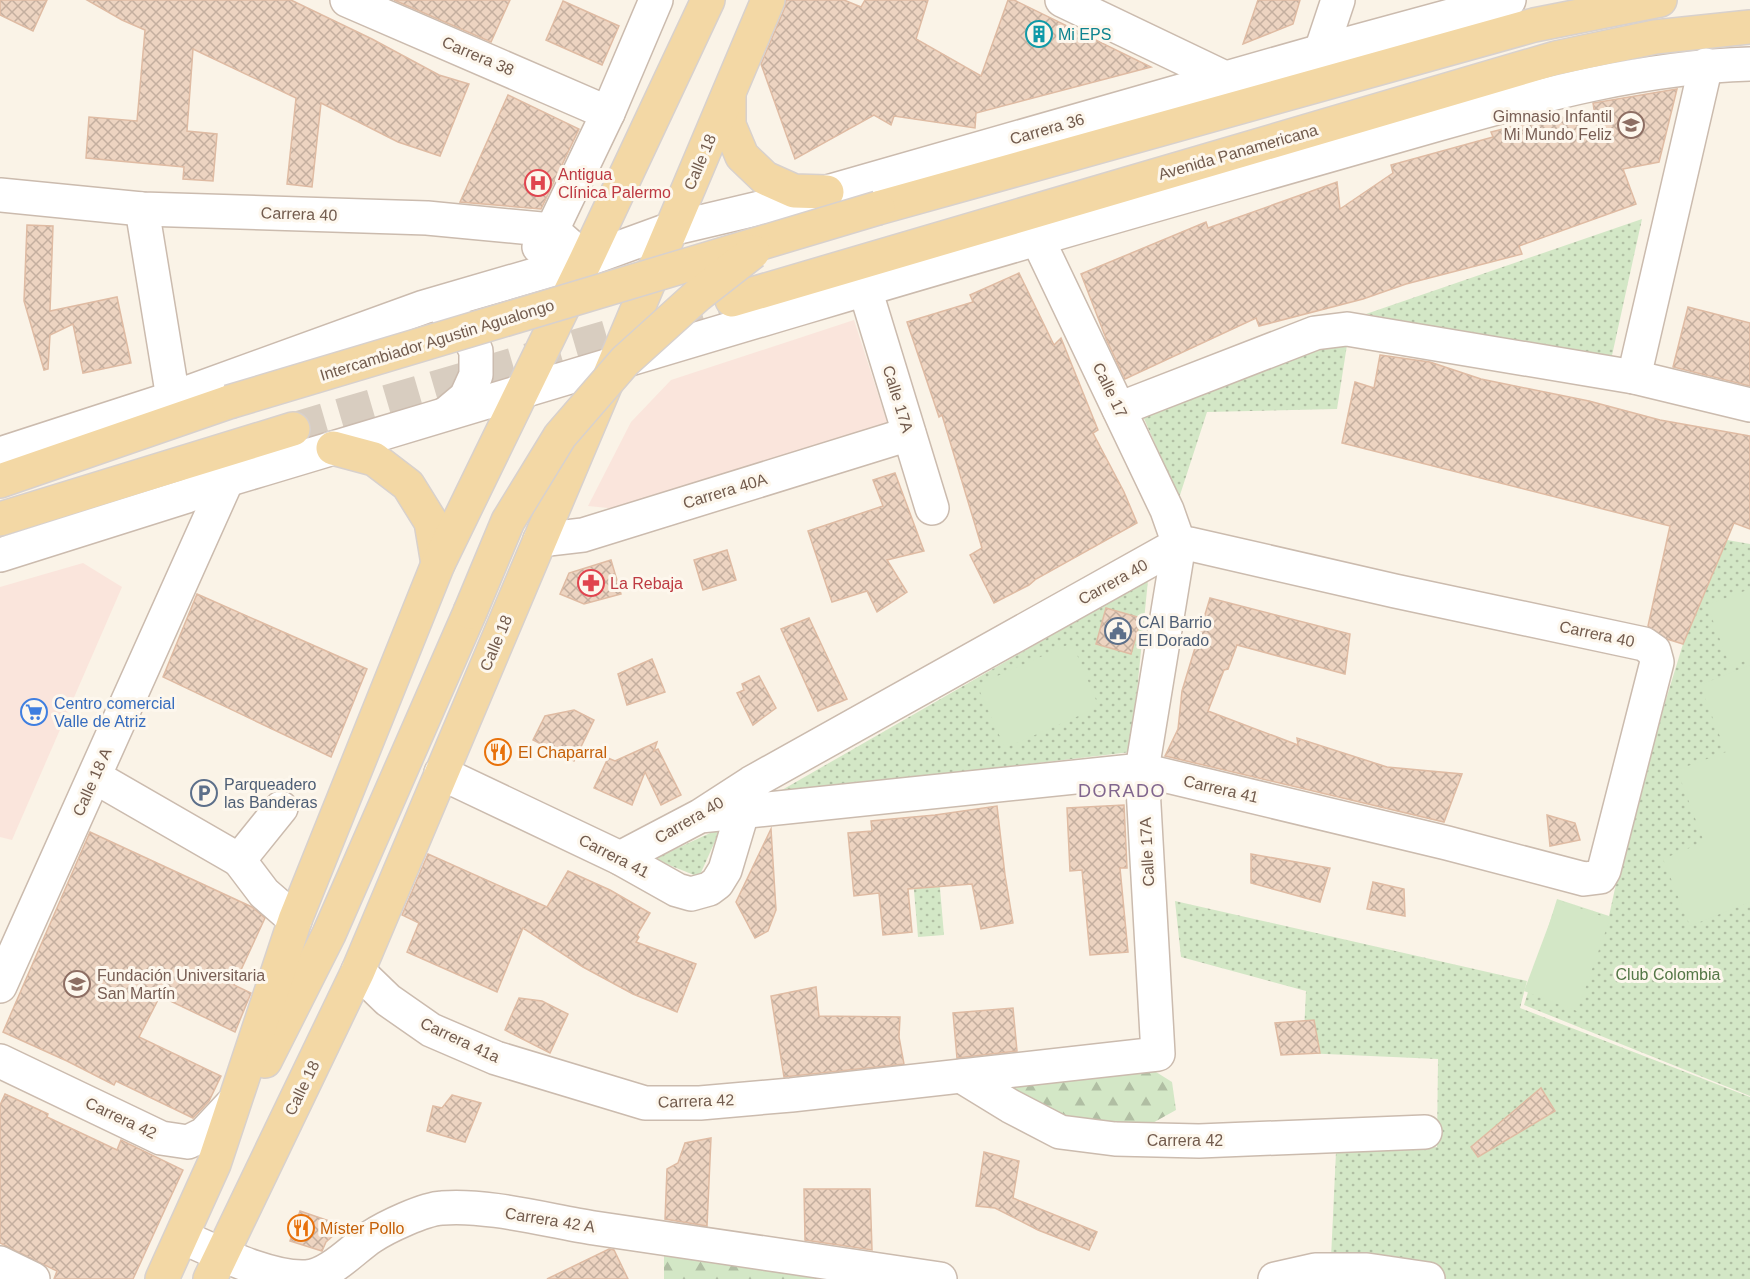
<svg xmlns="http://www.w3.org/2000/svg" width="1750" height="1279" viewBox="0 0 1750 1279" font-family="Arial,sans-serif">
  <defs>
    <pattern id="grass-dots" width="8" height="8" patternUnits="userSpaceOnUse" patternTransform="scale(1.5)"><rect width="8" height="8" fill="#d3e7c6"/><path d="M2 2h.1M6 6h.1" fill="none" stroke="#b0bea3" stroke-width="1.8" stroke-linecap="round"/></pattern>
    <pattern id="forest-firs" width="22" height="20" patternUnits="userSpaceOnUse" patternTransform="scale(1.5)"><rect width="22" height="20" fill="#d3e7c6"/><path d="M5 1l3.5 6h-7zM16 11l3.5 6h-7z" fill="#b0bea3"/></pattern>
    <pattern id="building-cross-hatch" width="8" height="8" patternUnits="userSpaceOnUse" patternTransform="scale(1.5)"><rect width="8" height="8" fill="#edd4c1"/><path d="M0 0l8 8M0 8l8-8" fill="none" stroke="#c4af9f"/></pattern>
  </defs>
  <rect width="100%" height="100%" fill="#faf3e7"/>
  <!-- commercial -->
  <g fill="#fae5dc">
    <path d="M854,320L888,425L618,509L588,506L631,422L671,380Z"/>
    <path d="M83,563L122,587L12,840L0,837V587Z"/>
  </g>
  <!-- grass -->
  <g fill="url(#grass-dots)">
    <path d="M1642,219L1611,360L1366,314Z"/>
    <path d="M1349,332L1337,409L1207,412L1179,498L1138,405Z"/>
    <path d="M1727,540L1750,544V1096L1524,1005L1557,899L1609,916L1632,810L1683,644Z"/>
    <path d="M1148,580L1131,752L775,794Z"/>
    <path d="M721,828L699,877L654,859Z"/>
    <path d="M939,877L944,935L918,937L913,879Z"/>
    <path d="M1175,901L1527,981L1520,1008L1750,1097V1279H1330L1336,1152L1437,1147L1438,1059L1303,1053L1306,991L1181,957Z"/>
  </g>
  <!-- forest -->
  <g fill="url(#forest-firs)">
    <path d="M1148,1067L1172,1082L1176,1110L1140,1130L1071,1124L1003,1092L1024,1078Z"/>
    <path d="M664,1252L866,1279H664Z"/>
  </g>
  <!-- pitch -->
  <g fill="#d3e7c6">
    <path d="M1750,589V659L1730,666L1707,605Z"/>
    <path d="M1072,643L1099,707L1005,748L977,685Z"/>
    <path d="M1750,665V902L1690,926L1663,859L1704,842L1677,770L1726,752L1700,685Z"/>
    <path d="M1558,900L1610,919L1577,1011L1524,991Z"/>
  </g>
  <!-- building -->
  <g fill="url(#building-cross-hatch)" stroke="#dfbba3" stroke-width="1.5">
    <path d="M0,0H47L33,31L0,15Z"/>
    <path d="M87,0H291L372,39L439,75L469,84L440,156L398,142L321,103L312,187L287,184L296,98L193,49L187,131L217,134L213,181L183,179L184,167L86,158L89,117L137,121L145,30L122,20Z"/>
    <path d="M394,0H510L491,42Z"/>
    <path d="M786,0H844L861,7L865,0H928L916,39L981,76L1008,0H1014L1151,67L976,113L975,128L894,116L891,125L874,115L795,159L761,64L785,7Z"/>
    <path d="M1258,0H1300L1293,24L1243,44Z"/>
    <path d="M563,1L619,26L602,65L546,40Z"/>
    <path d="M1677,89L1659,162L1623,169L1636,204L1519,246L1522,254L1406,284L1363,299L1259,326L1256,318L1125,379L1107,341L1081,274L1206,222L1208,228L1337,182L1340,209L1393,173L1391,165L1493,137L1491,132L1558,115L1598,134L1593,103Z"/>
    <path d="M508,95L579,129L541,209L460,202Z"/>
    <path d="M27,225L53,226L50,311L117,297L131,363L83,373L73,324L50,335L48,369L44,370L24,301Z"/>
    <path d="M1019,273L1054,345L1061,338L1098,430L1093,433L1124,492L1137,523L1036,579L1029,585L994,603L970,555L982,548L942,415L939,417L907,322L973,302L970,295Z"/>
    <path d="M1688,307L1750,323V386L1673,367Z"/>
    <path d="M1380,355L1430,362L1481,379L1589,401L1660,420L1750,436V529L1734,523L1683,644L1667,639L1648,626L1670,526L1342,443L1355,382L1374,388Z"/>
    <path d="M895,473L924,551L887,560L907,592L877,612L867,591L832,602L808,531L883,506L873,480Z"/>
    <path d="M727,550L736,580L703,590L694,560Z"/>
    <path d="M611,560L621,594L584,604L560,594L569,573Z"/>
    <path d="M197,594L367,669L331,757L163,677Z"/>
    <path d="M1210,598L1350,634L1345,674L1237,645L1228,669L1224,670L1208,711L1298,745L1297,738L1387,767L1462,774L1444,822L1165,756L1178,729L1182,691Z"/>
    <path d="M1106,608L1141,618L1131,654L1096,644Z"/>
    <path d="M809,618L847,699L818,711L781,629Z"/>
    <path d="M652,659L665,692L627,705L618,674Z"/>
    <path d="M759,676L776,708L753,725L737,693L744,690L742,684Z"/>
    <path d="M574,710L594,720L574,761L533,740L545,716Z"/>
    <path d="M657,742L654,751L658,749L681,795L661,805L645,772L632,805L594,788L608,758L615,761Z"/>
    <path d="M1124,805L1127,868H1120L1128,952L1090,955L1082,870L1070,871L1067,808Z"/>
    <path d="M997,806L1005,875L1013,923L981,929L972,884L908,889L912,932L883,935L879,893L854,896L848,833L872,831L871,821L935,815Z"/>
    <path d="M1547,815L1575,823L1580,840L1550,846Z"/>
    <path d="M771,829L776,910L768,931L755,938L736,902Z"/>
    <path d="M90,832L252,907L265,918L234,985L251,993L235,1032L160,996L139,1037L221,1076L209,1101L193,1118L116,1081L114,1085L67,1061L3,1032Z"/>
    <path d="M428,854L547,907L568,871L610,890L650,913L637,935L639,937L636,942L696,964L677,1012L633,994L583,967L523,928L497,992L407,952L419,923L402,915Z"/>
    <path d="M1251,854L1330,868L1320,902L1251,883Z"/>
    <path d="M1373,882L1404,889L1405,916L1367,909Z"/>
    <path d="M816,987L819,1016L900,1017L899,1037L904,1064L784,1077L771,996Z"/>
    <path d="M519,998L542,1001L568,1014L550,1053L505,1030Z"/>
    <path d="M1013,1008L1017,1051L957,1058L953,1013Z"/>
    <path d="M1314,1020L1320,1053L1281,1055L1275,1023Z"/>
    <path d="M1541,1088L1555,1111L1478,1157L1471,1147Z"/>
    <path d="M5,1094L48,1114L47,1117L117,1150L121,1140L183,1170L133,1279H54L57,1271L0,1243V1105Z"/>
    <path d="M452,1095L481,1103L465,1142L427,1131L433,1106L442,1108Z"/>
    <path d="M711,1138L707,1226L665,1219L667,1169L678,1163L685,1143Z"/>
    <path d="M984,1152L1019,1161L1013,1198L1097,1232L1089,1250L1038,1230L995,1208L976,1206Z"/>
    <path d="M804,1189H870L872,1250L805,1240Z"/>
    <path d="M300,1211L344,1226L326,1242L322,1251L290,1241Z"/>
    <path d="M609,1249L614,1250L628,1279H547Z"/>
  </g>
  <g fill="none" stroke-linecap="round" stroke-linejoin="round">
    <!-- major-tunnel -->
    <path stroke="#d8cdc0" stroke-width="33" stroke-dasharray="33 16" stroke-linecap="butt" d="M293,429L732,300"/>
    <defs>
      <g id="minor">
        <path d="M347,0L608,113"/>
        <path d="M1062,0L1225,78"/>
        <path d="M1321,51L1338,0"/>
        <path d="M0,195L142,209L427,218L552,230L586,260"/>
        <path d="M142,209L173,398"/>
        <path d="M539,247L552,230L608,113L656,0"/>
        <path d="M865,289L932,508"/>
        <path d="M447,313L465,329L476,351V375L466,397L447,413"/>
        <path d="M1634,377L1706,65"/>
        <path d="M1119,409L1315,333L1347,329L1634,377L1750,405"/>
        <path d="M0,454L173,398L424,307L586,260L671,229L827,192L1321,51L1509,0"/>
        <path d="M540,540L583,535L909,434"/>
        <path d="M0,555L187,496L227,480C557,381 886,281 1218,187C1291,166 1365,145 1439,124C1540,95 1644,67 1750,64"/>
        <path d="M441,773L620,858L677,890L691,894L709,889L717,883L725,870L748,793"/>
        <path d="M95,777L239,860L281,808"/>
        <path d="M620,858L700,816L751,783L1179,544H1190L1395,591L1644,644L1654,651L1657,662L1604,870L1600,877L1584,879L1447,843L1142,770L700,816"/>
        <path d="M239,860L264,893L295,920"/>
        <path d="M358,971L388,1000L431,1030L496,1058L645,1103H700L791,1095L1158,1054L1142,770L1179,544L1167,510L1037,238"/>
        <path d="M0,986L227,480"/>
        <path d="M0,1061L161,1138L188,1142L204,1134L234,1102"/>
        <path d="M961,1076L1010,1106L1060,1132L1115,1139L1199,1141L1425,1132"/>
        <path d="M182,1237C215,1251 269,1279 306,1277C329,1276 353,1249 371,1237C386,1227 424,1209 442,1208C487,1204 549,1221 594,1228C710,1245 825,1262 940,1279"/>
        <path d="M0,1263L33,1279"/>
        <path d="M1275,1279L1315,1270H1367L1428,1279"/>
      </g>
      <g id="major">
        <path d="M729,95V125L742,156L765,178L794,191L827,192"/>
        <path d="M878,208L1534,25L1660,0"/>
        <path d="M732,300L1556,58L1655,37L1750,27"/>
        <path d="M333,448L374,459L408,485L431,522L438,564"/>
        <path d="M0,481L229,402"/>
        <path d="M0,519L293,429"/>
        <path d="M265,1061L329,934L470,612"/>
        <path d="M162,1279L214,1164L295,920L438,564L586,260L708,0"/>
        <path d="M210,1279L358,971L768,0"/>
      </g>
    </defs>
    <!-- minor casing -->
    <use href="#minor" stroke="#cbbbae" stroke-width="36"/>
    <!-- major casing -->
    <use href="#major" stroke="#d8d1cd" stroke-width="36"/>
    <!-- minor -->
    <use href="#minor" stroke="#fff" stroke-width="33"/>
    <!-- major -->
    <use href="#major" stroke="#f3d8a5" stroke-width="33"/>
    <defs>
      <g id="major-bridge">
        <path d="M229,402L878,208"/>
        <path d="M470,612L508,521L560,436L625,361L698,295L753,252"/>
      </g>
    </defs>
    <!-- major-bridge casing -->
    <use href="#major-bridge" stroke="#d8d1cd" stroke-width="36" stroke-linecap="butt"/>
    <!-- major-bridge -->
    <use href="#major-bridge" stroke="#f3d8a5" stroke-width="33"/>
  </g>
  <!-- icons -->
  <defs>
    <symbol id="building-ring" viewBox="-11 -11 22 22"><circle r="9.5" fill="#fdf7ed" stroke="#0f9aa8" stroke-width="1.5"/><path d="M-4-6H4V6H1V3H-1V6H-4ZM-2.5-4.3h1.7v1.8h-1.7ZM.8-4.3h1.7v1.8H.8ZM-2.5-1h1.7V.8h-1.7ZM.8-1h1.7V.8H.8Z" fill="#0f9aa8"/></symbol>
    <symbol id="school-ring" viewBox="-11 -11 22 22"><circle r="9.5" fill="#fdf7ed" stroke="#8d6e63" stroke-width="1.5"/><path d="M0-5L7-2L0 1L-7-2ZM-4 1L0 2.5L4 1V4Q0 6-4 4Z" fill="#8d6e63"/></symbol>
    <symbol id="hospital-ring" viewBox="-11 -11 22 22"><circle r="9.5" fill="#fdf7ed" stroke="#e0444e" stroke-width="1.5"/><path d="M-5-5h3v3.5h4V-5h3V5h-3V1.5h-4V5h-3Z" fill="#e0444e"/></symbol>
    <symbol id="pharmacy-ring" viewBox="-11 -11 22 22"><circle r="9.5" fill="#fdf7ed" stroke="#e0444e" stroke-width="1.5"/><path d="M-2-6h4v4h4v4h-4v4h-4v-4h-4v-4h4Z" fill="#e0444e"/></symbol>
    <symbol id="civic-ring" viewBox="-11 -11 22 22"><circle r="9.5" fill="#fdf7ed" stroke="#5c6f8a" stroke-width="1.5"/><path d="M-.6-6.5H3V-4.5H.6V-3L4-1V1h2V6H-6V1h2V-1L-.6-3ZM-1.2 2.5V6h2.4V2.5Z" fill="#5c6f8a"/></symbol>
    <symbol id="supermarket-ring" viewBox="-11 -11 22 22"><circle r="9.5" fill="#fdf7ed" stroke="#3f7fe0" stroke-width="1.5"/><path d="M-6-5.5h2.5l.6 2H6L4.5 2H-2.5L-4.4-4H-6ZM-1.5 3.2a1.3 1.3 0 1 0 .1 0ZM3 3.2a1.3 1.3 0 1 0 .1 0Z" fill="#3f7fe0"/></symbol>
    <symbol id="restaurant-ring" viewBox="-11 -11 22 22"><circle r="9.5" fill="#fdf7ed" stroke="#e8710a" stroke-width="1.5"/><path d="M-5-6h1v4h1v-4h1v4h1v-4h1v5L-1.5 .5V6h-2V.5L-5-1ZM5-6V6H3V1.5H1.5Q1.5-4 5-6Z" fill="#e8710a"/></symbol>
    <symbol id="parking-ring" viewBox="-11 -11 22 22"><circle r="9.5" fill="#fdf7ed" stroke="#5c6f8a" stroke-width="1.5"/><path d="M-3.5-5.5H1a3.5 3.5 0 0 1 0 7H-1V5.5H-3.5ZM-1-3.4V-.6H.8a1.4 1.4 0 0 0 0-2.8Z" fill="#5c6f8a"/></symbol>
    <symbol id="university-ring" viewBox="-11 -11 22 22"><circle r="9.5" fill="#fdf7ed" stroke="#8d6e63" stroke-width="1.5"/><path d="M0-5L7-2L0 1L-7-2ZM-4 1L0 2.5L4 1V4Q0 6-4 4Z" fill="#8d6e63"/></symbol>
  </defs>
  <g fill-rule="evenodd">
    <use href="#building-ring" x="1024" y="19" width="30" height="30"/>
    <use href="#school-ring" x="1616" y="110" width="30" height="30"/>
    <use href="#hospital-ring" x="523" y="168" width="30" height="30"/>
    <use href="#pharmacy-ring" x="576" y="568" width="30" height="30"/>
    <use href="#civic-ring" x="1103" y="616" width="30" height="30"/>
    <use href="#supermarket-ring" x="19" y="697" width="30" height="30"/>
    <use href="#restaurant-ring" x="483" y="737" width="30" height="30"/>
    <use href="#parking-ring" x="189" y="778" width="30" height="30"/>
    <use href="#university-ring" x="62" y="969" width="30" height="30"/>
    <use href="#restaurant-ring" x="286" y="1213" width="30" height="30"/>
  </g>
  <g text-anchor="middle" dominant-baseline="central" stroke-width="6" stroke-linejoin="round" paint-order="stroke">
    <!-- culture labels -->
    <g font-size="16" fill="#0d838f" stroke="#fdf7ed" text-anchor="start">
      <text x="1058" y="34">Mi EPS</text>
    </g>
    <!-- street labels -->
    <g font-size="16" fill="#725b4d" stroke="#fdf7ed">
      <text transform="translate(478 56) rotate(23)">Carrera 38</text>
      <text transform="translate(1047 129) rotate(-16)">Carrera 36</text>
      <text transform="translate(1238 152) rotate(-16)">Avenida Panamericana</text>
      <text transform="translate(700 162) rotate(-67)">Calle 18</text>
      <text transform="translate(299 214) rotate(2)">Carrera 40</text>
      <text transform="translate(437 340) rotate(-17)">Intercambiador Agustin Agualongo</text>
      <text transform="translate(1110 390) rotate(64)">Calle 17</text>
      <text transform="translate(898 399) rotate(73)">Calle 17A</text>
      <text transform="translate(725 491) rotate(-17)">Carrera 40A</text>
      <text transform="translate(1113 582) rotate(-29)">Carrera 40</text>
      <text transform="translate(1597 634) rotate(12)">Carrera 40</text>
      <text transform="translate(496 643) rotate(-67)">Calle 18</text>
      <text transform="translate(92 782) rotate(-66)">Calle 18 A</text>
      <text transform="translate(1221 789) rotate(13)">Carrera 41</text>
      <text transform="translate(689 820) rotate(-30)">Carrera 40</text>
      <text transform="translate(1147 852) rotate(-93)">Calle 17A</text>
      <text transform="translate(614 856) rotate(27)">Carrera 41</text>
      <text transform="translate(460 1040) rotate(25)">Carrera 41a</text>
      <text transform="translate(302 1088) rotate(-64)">Calle 18</text>
      <text transform="translate(696 1101) rotate(-2)">Carrera 42</text>
      <text transform="translate(121 1118) rotate(25)">Carrera 42</text>
      <text x="1185" y="1140">Carrera 42</text>
      <text transform="translate(550 1220) rotate(9)">Carrera 42 A</text>
    </g>
    <!-- education labels -->
    <g font-size="16" fill="#785e54" stroke="#fdf7ed" text-anchor="end">
      <text x="1612" y="116">Gimnasio Infantil<tspan x="1612" dy="18">Mi Mundo Feliz</tspan></text>
      <text x="97" y="975" text-anchor="start">Fundación Universitaria<tspan x="97" dy="18">San Martín</tspan></text>
    </g>
    <!-- health labels -->
    <g font-size="16" fill="#be3a42" stroke="#fdf7ed" text-anchor="start">
      <text x="558" y="174">Antigua<tspan x="558" dy="18">Clínica Palermo</tspan></text>
      <text x="610" y="583">La Rebaja</text>
    </g>
    <!-- service labels -->
    <g font-size="16" fill="#4e5e75" stroke="#fdf7ed" text-anchor="start">
      <text x="1138" y="622">CAI Barrio<tspan x="1138" dy="18">El Dorado</tspan></text>
      <text x="224" y="784">Parqueadero<tspan x="224" dy="18">las Banderas</tspan></text>
    </g>
    <!-- shop labels -->
    <g font-size="16" fill="#366cbe" stroke="#fdf7ed" text-anchor="start">
      <text x="54" y="703">Centro comercial<tspan x="54" dy="18">Valle de Atriz</tspan></text>
    </g>
    <!-- food labels -->
    <g font-size="16" fill="#c56008" stroke="#fdf7ed" text-anchor="start">
      <text x="518" y="752">El Chaparral</text>
      <text x="320" y="1228">Míster Pollo</text>
    </g>
    <!-- park labels -->
    <g font-size="16" fill="#547746" stroke="#fdf7ed">
      <text x="1668" y="974">Club Colombia</text>
    </g>
    <!-- neighbourhood labels -->
    <g font-size="18" letter-spacing="1.5" fill="#81668e" stroke="#fdf7ed">
      <text x="1122" y="791">DORADO</text>
    </g>
  </g>
</svg>
